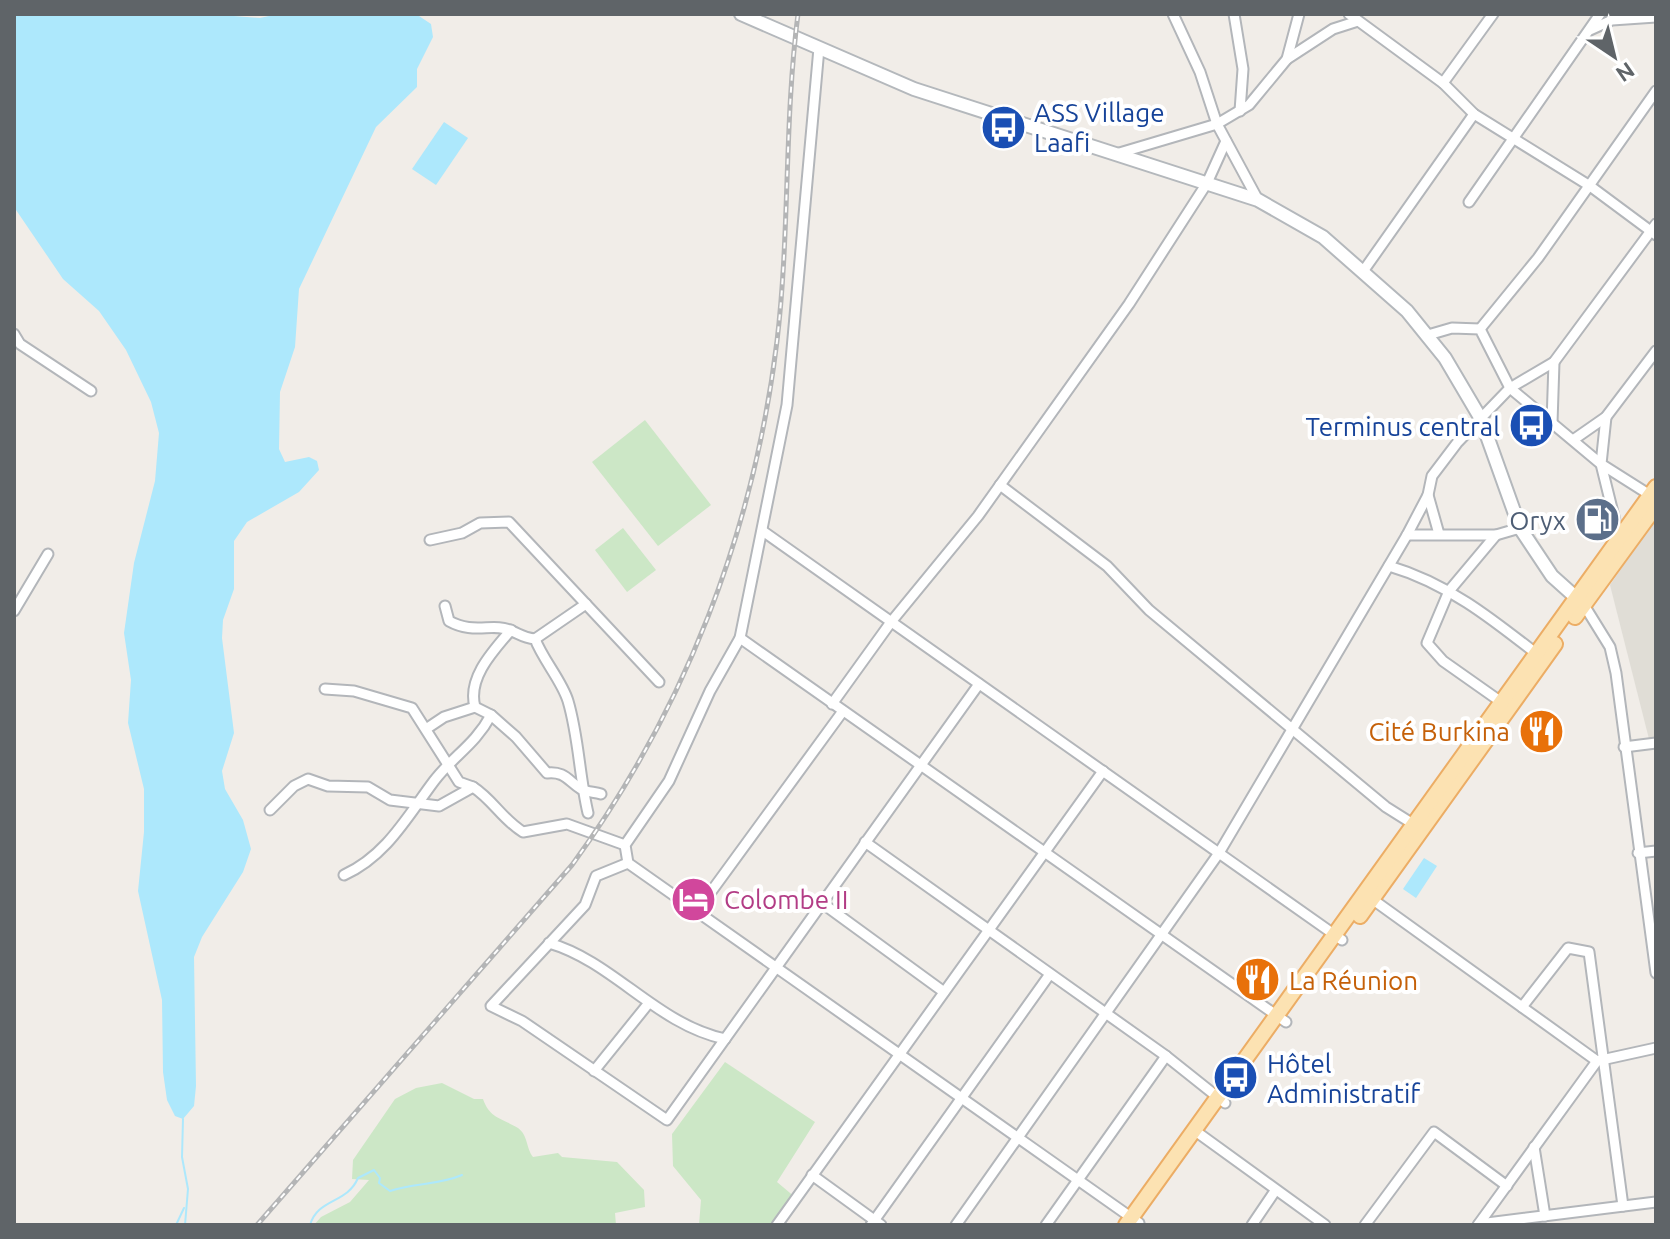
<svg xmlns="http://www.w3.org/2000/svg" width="1670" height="1239" viewBox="0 0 1670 1239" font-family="Ubuntu,sans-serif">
  <rect width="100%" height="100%" fill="#f1ede8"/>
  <!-- education -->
  <path fill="#e0ddd6" d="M1656,518V738L1649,739L1610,585Z"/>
  <!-- green -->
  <g fill="#cce7c6">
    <path d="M645,420L711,505L658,546L592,462Z"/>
    <path d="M623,528L656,570L627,592L595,550Z"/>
    <path d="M725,1062L815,1122L777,1182L796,1198L777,1225H699L701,1200L673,1166L672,1134Z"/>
    <path d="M442,1083L474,1099H483C490,1119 502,1118 518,1128C528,1135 526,1148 533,1157L558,1153L562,1157L617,1162L644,1190L645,1207L615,1213L616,1225H314L321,1217L350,1202L369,1180L352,1179L353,1160L395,1099L416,1088Z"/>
  </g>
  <!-- water -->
  <g fill="#ade8fc">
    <path d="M14,14H208L260,18L278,14H416L431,24L433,37L417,69V87L376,127L299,289L295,347L280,392L279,449L285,462L309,457L317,461L319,470L299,492L247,522L234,541V589L223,620L222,638L234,733L222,771L225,789L243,820L251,849L243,872L202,937L194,957L196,1086L194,1106L183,1119L175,1116L167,1100L163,1072L162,1000L138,891L144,832V789L128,723L131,680L124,633L134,563L155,481L159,433L151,402L126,350L99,311L63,279L14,207Z"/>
    <path d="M444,122L468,138L436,185L412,169Z"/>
    <path d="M1424,858L1437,866L1416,898L1403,889Z"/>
  </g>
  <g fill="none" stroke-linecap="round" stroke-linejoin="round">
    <!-- stream -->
    <g stroke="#ade8fc" stroke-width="2">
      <path d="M183,1119L182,1157L188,1189L185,1225"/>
      <path d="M176,1225L184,1208"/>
      <path d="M310,1225C318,1198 347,1204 358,1178L374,1170L380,1178L379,1183L390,1191C414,1183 439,1185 462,1175"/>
    </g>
    <defs>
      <g id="street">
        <path d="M1173,14L1200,72L1217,124L1258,200"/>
        <path d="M1234,14L1243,69L1240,111"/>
        <path d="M1349,14L1443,83L1474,114L1590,186L1656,235"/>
        <path d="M1590,30L1612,20L1656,17"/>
        <path d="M819,48L787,405L740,638L710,691L669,781L625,845L628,863L1139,1223"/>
        <path d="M1287,59L1333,29L1358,21"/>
        <path d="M1443,83L1493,14"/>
        <path d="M1116,154L1217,124L1249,105L1287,59L1299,14"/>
        <path d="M1469,202L1600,14"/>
        <path d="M1364,270L1474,114"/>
        <path d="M1480,329L1538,258L1656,91"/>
        <path d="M14,334L20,344L91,391"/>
        <path d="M1428,335L1452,328L1480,329L1510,388L1601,464L1620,541"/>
        <path d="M1606,417L1601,464L1650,495"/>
        <path d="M1552,423L1554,362"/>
        <path d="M1573,440L1606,417L1656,351"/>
        <path d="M1000,485L1107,566L1149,610L1386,807L1413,824"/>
        <path d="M1428,495L1439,534"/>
        <path d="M764,532L1342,940"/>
        <path d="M1407,535H1496L1520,528"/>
        <path d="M1496,535L1449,591L1427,643L1443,661L1504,704"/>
        <path d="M430,540L462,533L480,523L509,522L659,682"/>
        <path d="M1389,566C1447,583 1491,618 1538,655"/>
        <path d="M1584,605L1610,647L1616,673L1656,973"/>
        <path d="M445,606L449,621C474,635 493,622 512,631C521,635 524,638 535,639C543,660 562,681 568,701C579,738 579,775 588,813"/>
        <path d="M14,611L48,554"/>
        <path d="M511,630C493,651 467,678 475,707L491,715L516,737L547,773C565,771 568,781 581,789C586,792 595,792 601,794"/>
        <path d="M740,638L1286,1022"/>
        <path d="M535,639L586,604"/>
        <path d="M325,689L354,691L412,708L459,782L473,787"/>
        <path d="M832,704L891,622L978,516L1129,304L1207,183L1226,141"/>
        <path d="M426,729L444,717L475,707"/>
        <path d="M1624,747L1656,743"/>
        <path d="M270,810L294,786L308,779L328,786L368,787L390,800L439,806L473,787C493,800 502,819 523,832L567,824L625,845"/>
        <path d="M865,842L1166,1056L1225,1103"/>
        <path d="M1638,853L1656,851"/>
        <path d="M628,863L596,876L585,905L491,1006L522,1021L667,1120L979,684"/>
        <path d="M344,875C386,856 407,817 434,781C453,756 475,745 491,715"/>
        <path d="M1372,899L1597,1061L1656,1048"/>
        <path d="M822,903L944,992"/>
        <path d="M697,911L843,711"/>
        <path d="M549,943C614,962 656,1024 725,1039"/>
        <path d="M1522,1007L1568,948L1589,952L1623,1206"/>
        <path d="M594,1071L648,1004"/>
        <path d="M1194,1130L1325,1225"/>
        <path d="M1534,1147L1545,1216"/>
        <path d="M812,1175L881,1225"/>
        <path d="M1479,1224L1656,1202"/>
        <path d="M777,1225L1103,771"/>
        <path d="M871,1225L1050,974"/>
        <path d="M956,1225L1219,853L1407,535L1428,495L1432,476L1457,443L1510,388L1554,362L1656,224"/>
        <path d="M1046,1225L1166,1056"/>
        <path d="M1252,1225L1275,1191"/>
        <path d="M1365,1225L1434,1132L1507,1186"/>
        <path d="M1478,1225L1597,1061"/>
      </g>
      <path id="secondary" d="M741,14L914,89L1258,200L1323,237L1407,311L1445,358L1481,419L1520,528L1552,576L1581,602"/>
      <g id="primary">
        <path d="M1575,617L1656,506"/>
        <path d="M1360,916L1555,644"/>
        <path d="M1126,1225L1656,487"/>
      </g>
    </defs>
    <!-- street casing -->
    <use href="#street" stroke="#b3b6ba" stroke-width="13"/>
    <!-- secondary casing -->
    <use href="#secondary" stroke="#b4b8bc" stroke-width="16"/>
    <!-- primary casing -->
    <use href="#primary" stroke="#ecad65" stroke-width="18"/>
    <!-- street -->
    <use href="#street" stroke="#fff" stroke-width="9"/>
    <!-- secondary -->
    <use href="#secondary" stroke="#fff" stroke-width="12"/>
    <!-- primary -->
    <use href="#primary" stroke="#fce2b2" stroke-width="14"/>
    <defs>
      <path id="rail" d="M257,1225L572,865C685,710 754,531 777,341C790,232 784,122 798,14"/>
    </defs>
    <!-- rail casing -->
    <use href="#rail" stroke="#b4b5b6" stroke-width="5"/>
    <!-- rail -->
    <use href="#rail" stroke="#fff" stroke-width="2" stroke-dasharray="6" stroke-linecap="butt"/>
  </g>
  <!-- icons -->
  <defs>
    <symbol id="bus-disc" viewBox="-11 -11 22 22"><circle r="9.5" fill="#1a4fb4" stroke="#fff"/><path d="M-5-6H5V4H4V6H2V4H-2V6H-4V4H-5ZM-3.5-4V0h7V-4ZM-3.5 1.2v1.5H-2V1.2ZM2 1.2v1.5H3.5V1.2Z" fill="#fff"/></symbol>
    <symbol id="fuel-disc" viewBox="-11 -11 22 22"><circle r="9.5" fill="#5c6f8a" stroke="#fff"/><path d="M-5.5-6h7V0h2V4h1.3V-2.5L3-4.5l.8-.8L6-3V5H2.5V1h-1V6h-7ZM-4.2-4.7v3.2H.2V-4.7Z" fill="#fff"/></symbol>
    <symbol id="restaurant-disc" viewBox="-11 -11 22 22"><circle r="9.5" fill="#e8710a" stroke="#fff"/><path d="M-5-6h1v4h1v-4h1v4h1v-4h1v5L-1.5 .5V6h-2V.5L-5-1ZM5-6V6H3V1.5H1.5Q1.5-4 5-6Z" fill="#fff"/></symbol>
    <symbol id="hotel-disc" viewBox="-11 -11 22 22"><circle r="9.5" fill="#d1479c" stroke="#fff"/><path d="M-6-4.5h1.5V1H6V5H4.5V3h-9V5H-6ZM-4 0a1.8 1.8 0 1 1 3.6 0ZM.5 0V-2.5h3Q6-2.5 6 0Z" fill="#fff"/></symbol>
  </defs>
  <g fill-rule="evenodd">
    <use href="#bus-disc" x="978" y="102" width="51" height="51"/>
    <use href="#bus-disc" x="1506" y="400" width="51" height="51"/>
    <use href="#fuel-disc" x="1572" y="494" width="51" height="51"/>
    <use href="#restaurant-disc" x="1516" y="706" width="51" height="51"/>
    <use href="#hotel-disc" x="668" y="874" width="51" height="51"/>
    <use href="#restaurant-disc" x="1232" y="954" width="51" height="51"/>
    <use href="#bus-disc" x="1210" y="1052" width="51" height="51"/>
  </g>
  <g text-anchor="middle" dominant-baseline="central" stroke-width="8" stroke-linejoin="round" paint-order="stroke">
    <!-- transit labels -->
    <g font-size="26" fill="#164399" stroke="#fff" text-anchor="start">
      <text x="1034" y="112">ASS Village<tspan x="1034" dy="30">Laafi</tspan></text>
      <text x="1500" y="426" text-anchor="end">Terminus central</text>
      <text x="1267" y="1063">Hôtel<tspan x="1267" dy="30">Administratif</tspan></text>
    </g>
    <!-- service labels -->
    <g font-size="26" fill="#4e5e75" stroke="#fff" text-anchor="end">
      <text x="1566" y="520">Oryx</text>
    </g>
    <!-- food labels -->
    <g font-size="26" fill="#c56008" stroke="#fff" text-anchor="end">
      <text x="1510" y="731">Cité Burkina</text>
      <text x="1289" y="980" text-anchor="start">La Réunion</text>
    </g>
    <!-- hotel labels -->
    <g font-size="26" fill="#b23c85" stroke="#fff" text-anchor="start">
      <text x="724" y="899">Colombe II</text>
    </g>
  </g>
  <!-- border -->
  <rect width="1670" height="1239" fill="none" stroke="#5f6468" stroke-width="32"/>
  <!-- north arrow -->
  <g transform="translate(1614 56) rotate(145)" stroke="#ffffff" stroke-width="6" paint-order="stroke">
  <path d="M0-6L14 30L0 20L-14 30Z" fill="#5f6468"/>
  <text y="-12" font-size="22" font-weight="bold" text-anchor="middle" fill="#5f6468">N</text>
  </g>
</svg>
